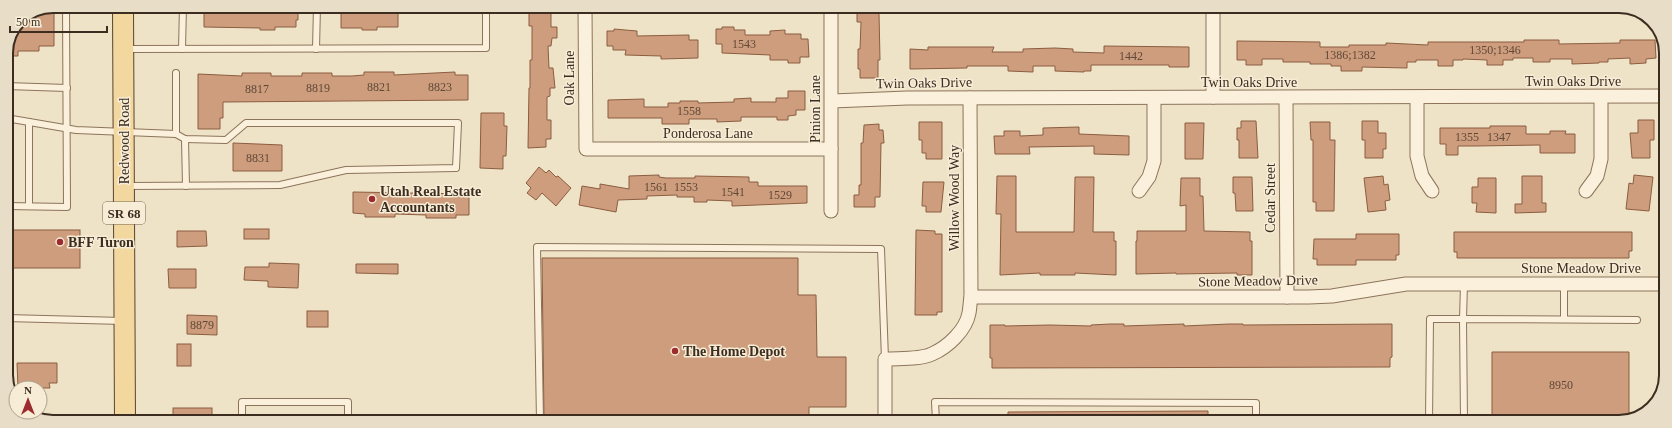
<svg xmlns="http://www.w3.org/2000/svg" width="1672" height="428" viewBox="0 0 1672 428" font-family="Georgia,serif">
  <rect width="100%" height="100%" fill="#efe3c7"/>
  <!-- building -->
  <g fill="#ce9d7d" stroke="#8b5d41">
    <path d="M54,6V46H39V51H18V56H6V53L20,20Z"/>
    <path d="M204,6H296V11H298V20H296V27H275V30H260V28L204,27Z"/>
    <path d="M341,6H398V27H377V30H362V28H341Z"/>
    <path d="M857,7H876V13H879L880,60H878V78H860V69H858V49H860L861,22H857Z"/>
    <path d="M529,9H551V27H557V38H552L551,46H548L549,68H553L555,88H550V96L547,97V120H551V139H546V147L528,148L529,88H530V60H532V26H529Z"/>
    <path d="M722,27H734V30H745V35H770V31L785,30V34H801V39H808L809,57H800V63H788V60H770V55L722,53V44H716V29H722Z"/>
    <path d="M614,29L637,31V36L689,35V40H698V58L661,59V56L625,55L626,50H613V46H607V31H614Z"/>
    <path d="M1524,40H1559V44L1620,43V40H1655L1656,58L1646,59V63L1630,64V58L1608,59V62H1599V63L1572,64V59H1550V62H1533V58H1513V60H1503V65H1487V60L1463,59V60H1453V66H1438V60H1416V62H1407V68L1362,67V71H1341V66H1331V64H1310V62H1283V59H1262V65H1246V60H1237V41L1320,42V47H1349V45H1386V43L1428,45V42H1524Z"/>
    <path d="M1104,46L1189,47V67H1169V65H1091V71H1084V72L1055,71V66H1033V72L1008,71V66H967V68L910,69V49L928,50V47H994L992,52H1023V49L1055,48L1073,49V52L1104,53Z"/>
    <path d="M364,72H394V75L455,72V75H468V100L223,102V118H220V129H198V74L242,76V73H271V76H302V73H332V76H352L364,75Z"/>
    <path d="M788,91H805V110H796V115L788,116V120H777V117H741V121L717,122V119H689V124H662V118H608V100L644,99V107H668V103H680V101H698V103L734,102V99L751,98V102H776V98H788Z"/>
    <path d="M481,113H504V126H507L506,156H503V169L480,168Z"/>
    <path d="M1638,120H1654V140H1650V158H1632L1630,133H1638Z"/>
    <path d="M1241,121H1256L1258,158H1239V140H1237V128H1241Z"/>
    <path d="M1362,121H1378V133H1386V149H1383V158H1365V140H1362Z"/>
    <path d="M919,122H942V159H926V153H922V140H919Z"/>
    <path d="M1310,122H1330V140H1335L1334,211H1316V202H1313V140H1311Z"/>
    <path d="M1185,123H1204L1203,159H1185Z"/>
    <path d="M879,124V130H883L884,143H881L880,197H875V207H854V195H859V185H861V143H863L864,125Z"/>
    <path d="M1490,126H1526V134H1550V131H1566L1565,134H1575V153H1540V145L1476,146H1458V155H1446V144H1440V128H1490Z"/>
    <path d="M1079,127V134L1129,136V155L1094,154V146L1029,147L1030,154H995L994,136H1004V131H1020V136L1043,135V128Z"/>
    <path d="M233,143L282,145V171H233Z"/>
    <path d="M539,167L546,173L549,170L556,177L558,176L571,188L556,206L542,193L536,200L527,193L531,188L526,183Z"/>
    <path d="M659,175V177L666,178H695V176L749,177V182H758V186H807V203L732,206V201L707,200V202H694V197H677V195L647,196V199L618,200L616,212L579,205L582,186L600,189V184L629,189V176Z"/>
    <path d="M1634,175L1653,177L1649,211L1626,209L1629,183L1633,184Z"/>
    <path d="M997,176H1016V232H1074L1075,177H1094L1093,232H1114V241H1116V275L1075,273V275H1040V273L1000,275L1001,214H996Z"/>
    <path d="M1383,176L1384,185L1388,184L1390,200L1385,201L1386,210L1368,212L1364,178Z"/>
    <path d="M1522,176H1542V203H1546V212L1515,213V204H1522Z"/>
    <path d="M1233,177H1252L1253,211H1236L1235,193H1233Z"/>
    <path d="M1181,178H1200V196H1203L1204,231L1250,232V241H1252V275H1237V273L1176,274V273L1136,274V241H1137V231H1186V205L1180,206Z"/>
    <path d="M1478,178H1496V213L1476,212L1477,203H1472V187H1478Z"/>
    <path d="M923,182H944L941,212H926V206H922Z"/>
    <path d="M353,192L469,194V215H456V218H426V215L395,214V217H365V214L353,213Z"/>
    <rect x="244" y="229" width="25" height="10"/>
    <rect x="6" y="230" width="74" height="38"/>
    <path d="M916,230L935,231V234H942V312H937V315H915Z"/>
    <path d="M177,231H206L207,246L177,247Z"/>
    <path d="M1454,232H1632V251H1629V258H1457V252H1454Z"/>
    <path d="M1356,234H1399V255H1396V260H1356V265H1317V259H1313L1314,239H1356Z"/>
    <path d="M542,258H798V295H816L817,357H846V407H809V415H765V421H729V416H681V421H572V419H544Z"/>
    <path d="M269,263L299,264L298,288L268,287V281L244,280L245,267H269Z"/>
    <path d="M356,264H398V274L356,273Z"/>
    <path d="M168,269H196V288H169Z"/>
    <rect x="307" y="311" width="21" height="16"/>
    <path d="M187,315L217,316V335L187,334Z"/>
    <path d="M1110,324H1124V326L1184,324V326L1229,324H1243V325L1392,324V357L1390,358V367L992,368V358H990V325H1005V326L1050,325L1091,326V325Z"/>
    <rect x="177" y="344" width="14" height="22"/>
    <path d="M1492,352H1629V418L1619,422H1492Z"/>
    <path d="M17,363H57V383H49L50,388H18Z"/>
    <rect x="173" y="408" width="39" height="13"/>
    <path d="M1208,411V422L1008,421V412Z"/>
  </g>
  <g fill="none" stroke-linecap="round" stroke-linejoin="round">
    <defs>
      <g id="service">
        <path d="M125,49L486,48V6"/>
        <path d="M182,49L183,6"/>
        <path d="M316,49L317,6"/>
        <path d="M176,73V134"/>
        <path d="M6,86L67,88"/>
        <path d="M6,118L76,130L176,134L185,139L226,140L246,123H458L456,168L346,170L280,185L126,186"/>
        <path d="M29,122V206"/>
        <path d="M185,139L186,186"/>
        <path d="M6,206L67,207L66,6"/>
        <path d="M6,318L123,321"/>
        <path d="M1564,319V284"/>
        <path d="M242,421V402H348V421"/>
        <path d="M540,421L537,247L881,249L885,359"/>
        <path d="M936,421L935,402L1256,403V422"/>
        <path d="M1429,422L1430,319H1463L1464,284"/>
        <path d="M1464,422L1463,319L1637,320"/>
      </g>
      <g id="minor">
        <path d="M585,7L586,149H831"/>
        <path d="M831,7V211"/>
        <path d="M1213,7V97"/>
        <path d="M1417,97V156L1422,176L1432,191"/>
        <path d="M1286,98L1287,297"/>
        <path d="M832,101L907,98L1666,96"/>
        <path d="M1139,191L1149,177L1154,161V98"/>
        <path d="M1586,191L1597,176L1601,159V97"/>
        <path d="M971,297H1309L1332,296L1406,284H1665"/>
        <path d="M885,421V359C900,358 919,360 932,354C948,347 966,330 969,313C970,308 970,302 971,297L970,98"/>
      </g>
      <path id="primary" d="M123,6L125,421"/>
    </defs>
    <!-- service casing -->
    <use href="#service" stroke="#8c745c" stroke-width="8"/>
    <!-- minor casing -->
    <use href="#minor" stroke="#8c745c" stroke-width="15"/>
    <!-- primary casing -->
    <use href="#primary" stroke="#5a4330" stroke-width="22"/>
    <!-- service -->
    <use href="#service" stroke="#faf0db" stroke-width="6"/>
    <!-- minor -->
    <use href="#minor" stroke="#faf0db" stroke-width="13"/>
    <!-- primary -->
    <use href="#primary" stroke="#f2d79f" stroke-width="20"/>
  </g>
  <!-- markers -->
  <g fill="#9c2b2e" stroke="#f7edd7" stroke-width="1.5">
    <circle cx="372" cy="199" r="4"/>
    <circle cx="60" cy="242" r="4"/>
    <circle cx="675" cy="351" r="4"/>
  </g>
  <g text-anchor="middle" dominant-baseline="central" stroke-width="3" stroke-linejoin="round" paint-order="stroke">
    <!-- number labels -->
    <g font-size="12" fill="#604937">
      <text x="744" y="44">1543</text>
      <text x="1495" y="50">1350;1346</text>
      <text x="1350" y="55">1386;1382</text>
      <text x="1131" y="56">1442</text>
      <text x="379" y="87">8821</text>
      <text x="440" y="87">8823</text>
      <text x="318" y="88">8819</text>
      <text x="257" y="89">8817</text>
      <text x="689" y="111">1558</text>
      <text x="1467" y="137">1355</text>
      <text x="1499" y="137">1347</text>
      <text x="258" y="158">8831</text>
      <text x="656" y="187">1561</text>
      <text x="686" y="187">1553</text>
      <text x="733" y="192">1541</text>
      <text x="780" y="195">1529</text>
      <text x="202" y="325">8879</text>
      <text x="1561" y="385">8950</text>
    </g>
    <!-- shield labels -->
    <rect fill="#f7edd7" stroke="#746757" stroke-width="1" x="103" y="202" width="42" height="22" rx="3"/>
    <g font-size="13" font-weight="bold" fill="#3c2d20">
      <text x="124" y="213">SR 68</text>
    </g>
    <!-- street labels -->
    <g font-size="14" fill="#3c2d20" stroke="#f7edd7">
      <text transform="translate(569 78) rotate(-90)">Oak Lane</text>
      <text x="1573" y="81">Twin Oaks Drive</text>
      <text x="1249" y="82">Twin Oaks Drive</text>
      <text transform="translate(924 83) rotate(-1)">Twin Oaks Drive</text>
      <text transform="translate(815 109) rotate(-90)">Pinion Lane</text>
      <text x="708" y="133">Ponderosa Lane</text>
      <text transform="translate(124 141) rotate(-90)">Redwood Road</text>
      <text transform="translate(954 198) rotate(-90)">Willow Wood Way</text>
      <text transform="translate(1270 198) rotate(-90)">Cedar Street</text>
      <text x="1581" y="268">Stone Meadow Drive</text>
      <text transform="translate(1258 281) rotate(-1)">Stone Meadow Drive</text>
    </g>
    <!-- poi labels -->
    <g font-size="14" font-weight="bold" fill="#3c2d20" stroke="#f7edd7" text-anchor="start">
      <text x="380" y="191">Utah Real Estate<tspan x="380" dy="16">Accountants</tspan></text>
      <text x="68" y="242">BFF Turon</text>
      <text x="683" y="351">The Home Depot</text>
    </g>
  </g>
  <!-- crop -->
  <path d="M0 0H1672V428H0ZM53 13H1619A40 40 0 0 1 1659 53V375A40 40 0 0 1 1619 415H53A40 40 0 0 1 13 375V53A40 40 0 0 1 53 13Z" fill="#e8dec8" fill-rule="evenodd"/>
  <path fill="none" stroke="#3c2d20" stroke-width="2" d="M53 13H1619A40 40 0 0 1 1659 53V375A40 40 0 0 1 1619 415H53A40 40 0 0 1 13 375V53A40 40 0 0 1 53 13Z"/>
  <!-- north arrow -->
  <g transform="translate(28 400)"><circle r="19" fill="#f7edd7" stroke="#aca08e"/>
  <path d="M0-3L7 15L0 10L-7 15Z" fill="#9c2b2e"/>
  <text y="-6" font-size="11" font-weight="bold" text-anchor="middle" fill="#3c2d20">N</text>
  </g>
  <!-- scale -->
  <path d="M10 26v6h97v-6" fill="none" stroke="#3c2d20" stroke-width="2"/>
  <text x="16" y="26" font-size="12" fill="#3c2d20" stroke="#f7edd7" stroke-width="3" paint-order="stroke">50 m</text>
</svg>
